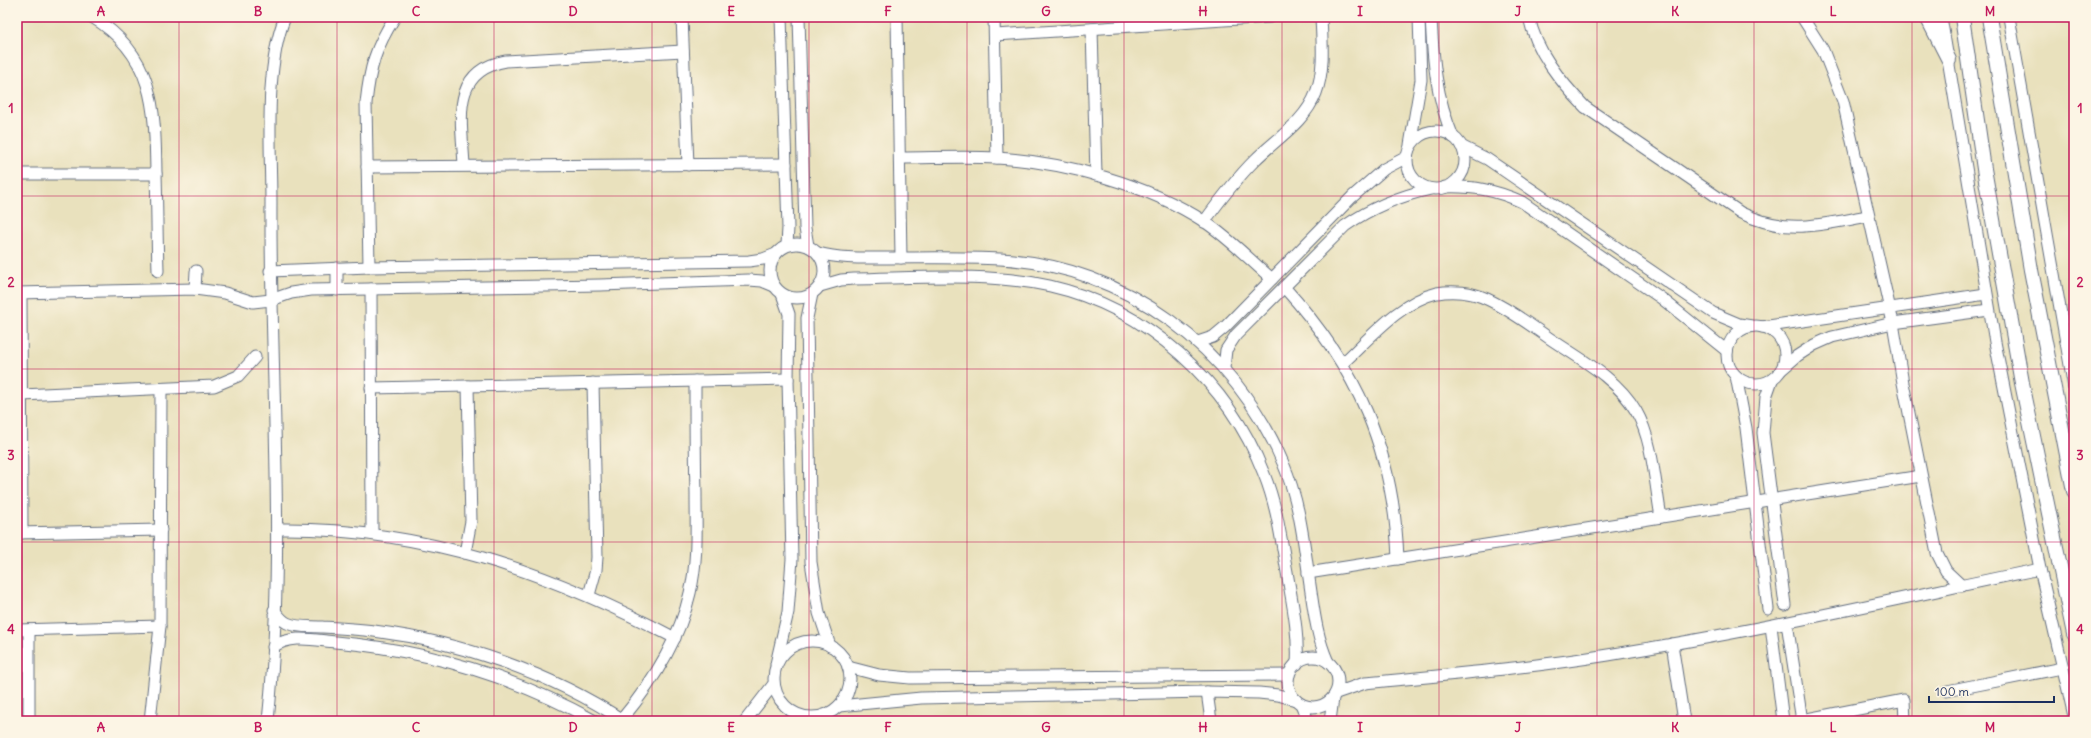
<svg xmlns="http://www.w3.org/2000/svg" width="2091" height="738" viewBox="0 0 2091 738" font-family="Delius,sans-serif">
  <rect width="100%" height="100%" fill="#fcf5e5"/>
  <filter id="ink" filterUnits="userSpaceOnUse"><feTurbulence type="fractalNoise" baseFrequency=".025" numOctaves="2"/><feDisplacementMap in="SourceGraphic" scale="8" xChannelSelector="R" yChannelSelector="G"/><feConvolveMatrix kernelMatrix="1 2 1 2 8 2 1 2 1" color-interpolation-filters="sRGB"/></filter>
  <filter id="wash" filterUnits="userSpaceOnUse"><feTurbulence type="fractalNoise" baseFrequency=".012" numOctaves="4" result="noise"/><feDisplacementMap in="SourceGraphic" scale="16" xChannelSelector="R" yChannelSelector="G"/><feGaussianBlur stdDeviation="0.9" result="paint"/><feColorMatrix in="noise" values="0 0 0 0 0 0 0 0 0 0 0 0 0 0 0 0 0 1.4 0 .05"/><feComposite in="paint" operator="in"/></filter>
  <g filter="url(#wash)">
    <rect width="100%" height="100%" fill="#e9e1bd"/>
  </g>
  <g filter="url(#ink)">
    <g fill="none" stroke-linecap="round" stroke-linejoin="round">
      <defs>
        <g id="minor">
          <path d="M92,17C155,55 155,109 156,174C157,206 157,239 158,271"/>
          <path d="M682,17L688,165"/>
          <path d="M781,17L788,228L787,245"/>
          <path d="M799,17L805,228L808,246"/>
          <path d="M897,17L901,258"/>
          <path d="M994,17L997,158"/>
          <path d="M1431,17C1433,61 1436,96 1453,137"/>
          <path d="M1529,17C1536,52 1561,82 1585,107L1741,213C1788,235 1819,225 1868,216"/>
          <path d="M1802,17L1823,50L1843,101L1893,323L1903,383L1937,553L1946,571L1962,586"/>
          <path d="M1941,17L1995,342L2040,569L2074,716"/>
          <path d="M2009,17L2074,388"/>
          <path d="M1092,29L1096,175"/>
          <path d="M995,35L1270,17"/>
          <circle cx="1436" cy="160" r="29"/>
          <path d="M1410,145L1421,80L1419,17"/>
          <path d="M1461,146L1487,159L1713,313L1739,324L1752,326"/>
          <path d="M900,158C932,158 965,156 997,158C1065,162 1147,184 1205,222C1229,238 1250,260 1272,279"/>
          <path d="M464,165C462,122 449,71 506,61L683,51"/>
          <path d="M367,167L786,164"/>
          <path d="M17,174H156"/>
          <path d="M1445,187C1473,186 1496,190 1522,202L1661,298L1727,351"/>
          <path d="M1204,222C1220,200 1236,179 1255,160C1276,139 1305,122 1316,93C1325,69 1322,42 1321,17"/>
          <circle cx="797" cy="271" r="27"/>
          <path d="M818,253C841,259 863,258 886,258C924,258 962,257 1000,259C1126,266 1235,349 1283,463C1300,502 1304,544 1310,585C1314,612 1317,638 1328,662"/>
          <path d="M369,267L366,103C370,67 375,48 395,17"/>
          <path d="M270,271L369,267L749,261L763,259L776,254"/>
          <path d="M820,286L841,280L854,279C919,278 986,272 1050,286C1147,308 1229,383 1264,474C1277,506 1281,539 1287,572C1292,602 1299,633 1297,664"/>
          <path d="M1284,287C1357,367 1394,450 1398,559"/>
          <path d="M195,289L196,271"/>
          <path d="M371,289L372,534"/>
          <path d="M337,290V268"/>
          <path d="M17,293L195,289L225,293L253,302L271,300L291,293L311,290L600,285L749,280L762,281L774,286"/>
          <path d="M21,293L22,533"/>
          <path d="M812,294L807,318L811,562L819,613L830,646"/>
          <circle cx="1756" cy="355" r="29"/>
          <path d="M1762,327L1986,294"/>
          <path d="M1198,342L1213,337L1225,327L1352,197L1384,169L1407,157"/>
          <path d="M1343,363C1369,339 1401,301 1437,293C1453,290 1472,292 1487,299C1509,309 1529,324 1549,338C1580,359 1617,378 1636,411C1653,440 1655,484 1661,517"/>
          <path d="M1224,368L1226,350L1236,335L1345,226C1372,207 1399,196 1431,189"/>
          <path d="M1782,369L1797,356L1814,345L1832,337L1893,323L1989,310"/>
          <path d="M1736,376L1746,428L1768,609"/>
          <path d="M1772,380L1766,397L1763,433L1785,605"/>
          <path d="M371,388L788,379"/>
          <path d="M22,395L214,386L238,376L255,357"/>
          <path d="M277,529C422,527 549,572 675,638"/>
          <path d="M17,533L161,530"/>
          <path d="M465,553L471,521L468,386"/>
          <path d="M1308,573L1921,476"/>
          <path d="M589,595L596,570L597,557L593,383"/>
          <path d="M274,610C278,615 281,620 287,623C297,628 312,626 323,627C340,628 357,629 374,631C461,642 551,673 624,721"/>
          <path d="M1787,623L1802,721"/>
          <path d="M1771,626L1783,721"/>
          <path d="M17,630L160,626"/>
          <path d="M29,630V721"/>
          <circle cx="812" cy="679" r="38"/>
          <path d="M1672,644L1684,721"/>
          <path d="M273,647C291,634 314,640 335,642C426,650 515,677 595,721"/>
          <circle cx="1313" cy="682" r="25"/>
          <path d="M776,664L788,612L792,559L788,379L789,314L782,294"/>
          <path d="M848,667L879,675L910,678L1289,675"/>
          <path d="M1947,691L2062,668"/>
          <path d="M1207,692L1211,721"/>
          <path d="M1336,693L1365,683C1446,675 1527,668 1608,655C1753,632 1896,599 2040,569"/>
          <path d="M1301,704L1308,721"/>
          <path d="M839,706L921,698L1207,692L1259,693L1278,695L1296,700"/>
          <path d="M622,719C653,682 679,641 690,593C698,560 696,527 696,493C695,456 695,418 695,381"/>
          <path d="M1802,720L1904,700L1905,721"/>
          <path d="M150,721L160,626L161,390"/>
          <path d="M268,721C286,549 270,376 271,203C271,147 264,69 285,17"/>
          <path d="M745,721L773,685"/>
          <path d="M1330,721L1333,698"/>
        </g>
        <g id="major">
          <path d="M1927,17L1949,60"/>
          <path d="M1962,17L1984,169L2022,383L2074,634"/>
          <path d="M1989,17L2031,270L2074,491"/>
        </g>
      </defs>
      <!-- minor casing -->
      <use href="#minor" stroke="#636d7f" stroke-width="13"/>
      <!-- major casing -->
      <use href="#major" stroke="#636d7f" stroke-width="16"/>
      <!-- minor -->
      <use href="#minor" stroke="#fff" stroke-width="11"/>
      <!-- major -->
      <use href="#major" stroke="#fff" stroke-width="14"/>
    </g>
  </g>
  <!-- grid -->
  <path fill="none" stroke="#c2185b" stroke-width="1" stroke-opacity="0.55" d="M179,17V721M337,17V721M494,17V721M652,17V721M809,17V721M967,17V721M1124,17V721M1282,17V721M1439,17V721M1597,17V721M1754,17V721M1912,17V721M17,196H2074M17,369H2074M17,542H2074"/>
  <!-- margin -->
  <rect width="2091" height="738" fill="none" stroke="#fcf5e5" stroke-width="44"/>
  <!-- scale -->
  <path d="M1929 696v6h125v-6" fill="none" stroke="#1b2f5e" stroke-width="2"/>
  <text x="1935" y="696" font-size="12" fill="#1b2f5e" stroke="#fcf5e5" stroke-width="3" paint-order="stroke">100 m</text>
  <rect x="22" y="22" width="2047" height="694" fill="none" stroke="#c2185b" stroke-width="1.5"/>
  <g font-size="13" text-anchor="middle" font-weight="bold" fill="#c2185b">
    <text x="101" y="16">A</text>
    <text x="258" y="16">B</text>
    <text x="416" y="16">C</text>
    <text x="573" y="16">D</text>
    <text x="731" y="16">E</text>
    <text x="888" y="16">F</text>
    <text x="1046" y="16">G</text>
    <text x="1203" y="16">H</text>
    <text x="1360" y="16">I</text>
    <text x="1518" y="16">J</text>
    <text x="1675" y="16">K</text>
    <text x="1833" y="16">L</text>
    <text x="1990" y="16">M</text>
    <text x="11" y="113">1</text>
    <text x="2080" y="113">1</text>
    <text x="11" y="287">2</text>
    <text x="2080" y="287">2</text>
    <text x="11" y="460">3</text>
    <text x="2080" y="460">3</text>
    <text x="11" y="634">4</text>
    <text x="2080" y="634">4</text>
    <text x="101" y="732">A</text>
    <text x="258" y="732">B</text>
    <text x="416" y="732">C</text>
    <text x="573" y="732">D</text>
    <text x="731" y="732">E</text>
    <text x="888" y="732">F</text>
    <text x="1046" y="732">G</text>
    <text x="1203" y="732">H</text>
    <text x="1360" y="732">I</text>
    <text x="1518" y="732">J</text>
    <text x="1675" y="732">K</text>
    <text x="1833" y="732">L</text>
    <text x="1990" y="732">M</text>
  </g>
</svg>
